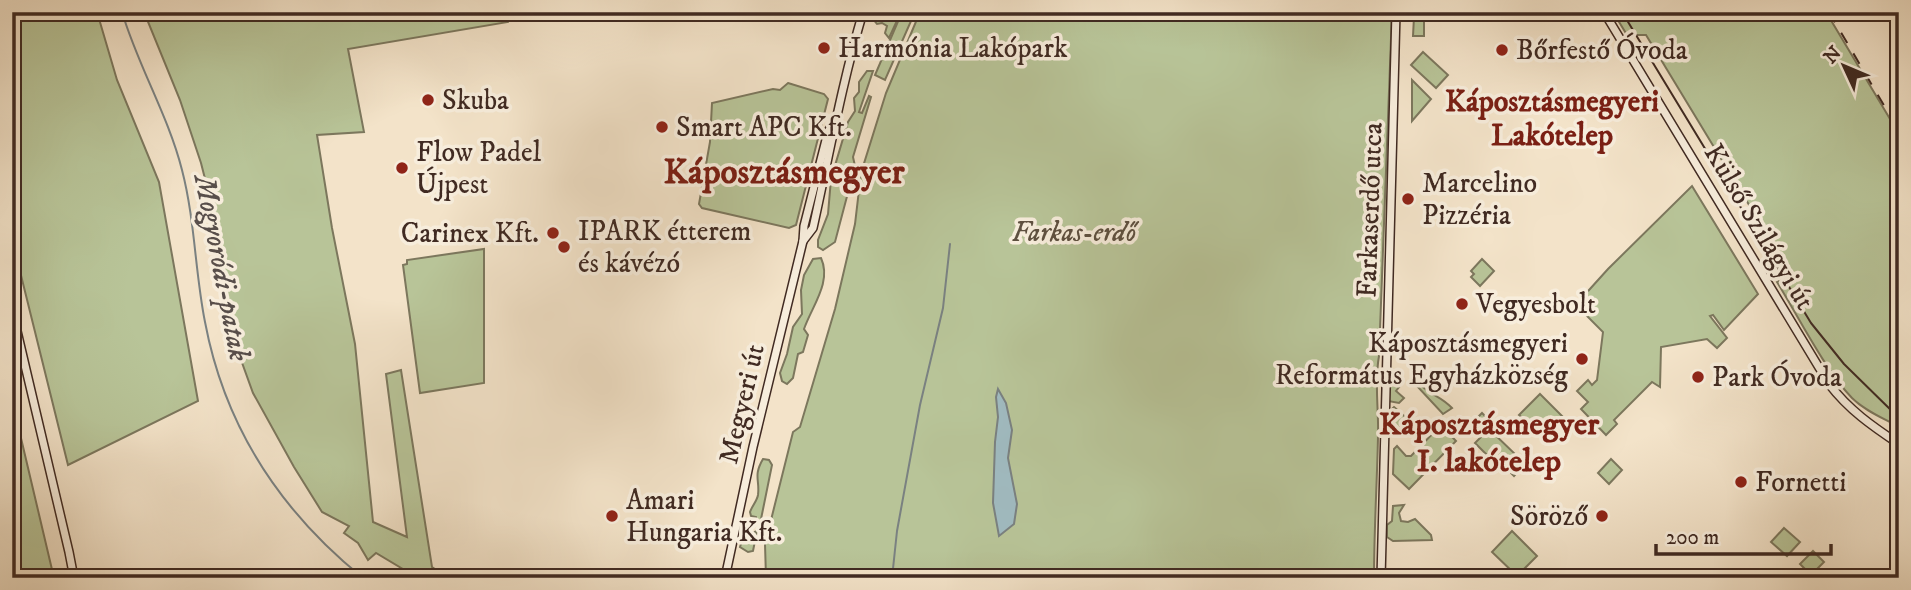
<svg xmlns="http://www.w3.org/2000/svg" width="1911" height="590" viewBox="0 0 1911 590" font-family="'IM FELL DW Pica',serif">
  <rect width="100%" height="100%" fill="#f3e3c9"/>
  <filter id="stains"><feTurbulence type="fractalNoise" baseFrequency=".00286" numOctaves="4"/><feColorMatrix values="0 0 0 0 .2 0 0 0 0 .09 0 0 0 0 .02 0 0 0 .5 -.17"/></filter>
  <radialGradient id="worn" r=".72"><stop offset=".6" stop-color="#630" stop-opacity="0"/><stop offset="1" stop-color="#630" stop-opacity=".3"/></radialGradient>
  <!-- green -->
  <g fill="#b8c498" stroke="#7c775d" stroke-width="2">
    <path d="M12,12H97L117,80L159,182L198,401L68,465L12,239Z"/>
    <path d="M144,12H510L508,22L348,49L364,132L317,135L332,228L355,344L373,522L407,537L386,374L401,370L432,567L448,578H418L376,553L368,560L358,543L344,533L349,526L322,512L294,467L253,393L232,335L220,278L216,222L201,163L180,100Z"/>
    <path d="M875,12H901L889,38L885,33L887,26L882,23L877,24L873,19Z"/>
    <path d="M902,12H915L885,80L875,75Z"/>
    <path d="M920,12H1392L1379,356C1374,383 1379,409 1378,437C1377,484 1374,531 1374,578H766L765,544L793,432L800,427L835,309L855,224L861,173L886,93Z"/>
    <path d="M1613,12H1826L1899,134V427C1883,418 1865,411 1852,398C1825,370 1798,316 1777,282L1791,274L1646,35H1627Z"/>
    <path d="M1414,17H1424V36H1413Z"/>
    <path d="M1423,52L1448,75L1436,88L1411,65Z"/>
    <path d="M867,71H873L859,112L862,113L869,96L871,97L853,157L855,166L835,242L823,250L818,247V240L828,214L831,179L848,122L855,111L854,98L859,92V82Z"/>
    <path d="M1412,80L1431,99L1412,121Z"/>
    <path d="M788,83L824,94L828,99L796,225L789,228L702,208L699,204L710,142L712,103L773,89L780,90Z"/>
    <path d="M1692,186L1758,294L1724,330L1713,315L1710,316L1727,338L1717,348L1707,339L1661,347L1660,387L1652,382L1614,420L1617,424L1606,435L1581,409L1588,402L1577,391L1588,380L1592,385L1597,380L1603,332L1583,312L1588,307L1580,300L1608,269Z"/>
    <path d="M484,249V383L420,393L403,265L407,264V260Z"/>
    <path d="M821,258C832,282 812,306 804,329L808,335L803,352L798,354L793,378L787,384L782,381L780,373L787,354L793,327L802,314L801,290L804,275L813,259Z"/>
    <path d="M1482,259L1494,271L1480,286L1471,277L1474,274L1471,271Z"/>
    <path d="M1388,382H1395L1400,386L1396,391L1404,398L1399,403L1388,401Z"/>
    <path d="M1416,385L1422,386C1431,395 1442,397 1452,408L1443,414Z"/>
    <path d="M1540,394L1562,416L1542,436L1519,415Z"/>
    <path d="M12,400L54,578H12Z"/>
    <path d="M1394,407L1409,420L1408,424L1396,436L1393,435L1392,409Z"/>
    <path d="M1482,413L1488,419L1474,433L1469,434L1468,420H1475Z"/>
    <path d="M1441,425L1456,441L1409,489L1393,474L1394,449L1397,446L1406,456H1411Z"/>
    <path d="M1489,429L1516,455L1512,460L1521,468L1514,476L1505,467L1502,470L1475,443Z"/>
    <path d="M763,459L769,460L772,465L760,524L756,522V517L751,516L750,512C752,506 757,501 758,495C760,480 753,476 763,459Z"/>
    <path d="M1611,459L1622,470L1609,484L1598,473Z"/>
    <path d="M1404,505L1399,513L1401,521L1408,522L1415,519L1431,535L1432,540L1393,541L1387,537V525L1392,521L1393,506Z"/>
    <path d="M1784,528L1800,542L1787,556L1771,542Z"/>
    <path d="M757,531L753,551L748,552L740,547C742,539 749,533 757,531Z"/>
    <path d="M1512,531L1537,556L1517,576L1492,552Z"/>
    <path d="M1813,551L1824,562L1811,575L1800,564Z"/>
  </g>
  <!-- water -->
  <path fill="#a0bbc1" stroke="#7a8181" stroke-width="2" d="M998,389L1006,403L1012,430L1008,458L1017,504L1014,524L999,536L993,503L995,442L998,417L996,397Z"/>
  <g fill="none" stroke-linecap="round" stroke-linejoin="round">
    <!-- stream -->
    <g stroke="#7a8181" stroke-width="2">
      <path d="M122,12C138,66 168,115 182,170C195,220 195,272 205,322C225,428 280,511 363,578"/>
      <path d="M892,578L897,531L920,405L943,308L950,244"/>
    </g>
    <defs>
      <g id="secondary">
        <path d="M1604,12L1829,384C1849,410 1872,426 1899,444"/>
        <path d="M803,241L813,228C829,156 842,83 863,12"/>
        <path d="M12,310L69,552L74,578"/>
        <path d="M725,578L753,447L803,241L804,226L828,132L836,116"/>
        <path d="M1381,578L1396,12"/>
      </g>
    </defs>
    <!-- secondary casing -->
    <use href="#secondary" stroke="#402a22" stroke-width="10"/>
    <!-- secondary -->
    <use href="#secondary" stroke="#f7eddc" stroke-width="7"/>
    <!-- tram -->
    <path stroke="#402a22" stroke-width="2" d="M1622,12L1811,323L1844,364L1899,418"/>
    <!-- rail -->
    <path stroke="#402a22" stroke-width="2" stroke-dasharray="12 12" stroke-linecap="butt" d="M1829,12L1899,131"/>
  </g>
  <!-- markers -->
  <g fill="#8f2418" stroke="#f7eddc" stroke-width="2.5">
    <circle cx="824" cy="48" r="7"/>
    <circle cx="1502" cy="50" r="7"/>
    <circle cx="428" cy="100" r="7"/>
    <circle cx="662" cy="127" r="7"/>
    <circle cx="402" cy="168" r="7"/>
    <circle cx="1408" cy="199" r="7"/>
    <circle cx="553" cy="233" r="7"/>
    <circle cx="564" cy="247" r="7"/>
    <circle cx="1462" cy="304" r="7"/>
    <circle cx="1582" cy="359" r="7"/>
    <circle cx="1698" cy="377" r="7"/>
    <circle cx="1741" cy="482" r="7"/>
    <circle cx="612" cy="516" r="7"/>
    <circle cx="1602" cy="516" r="7"/>
  </g>
  <g text-anchor="middle" dominant-baseline="central" stroke-width="7" stroke-linejoin="round" paint-order="stroke">
    <!-- poi labels -->
    <g font-size="28" fill="#402a22" stroke="#f7eddc" text-anchor="start">
      <text x="838" y="48">Harmónia Lakópark</text>
      <text x="1516" y="50">Bőrfestő Óvoda</text>
      <text x="442" y="100">Skuba</text>
      <text x="676" y="127">Smart APC Kft.</text>
      <text x="416" y="152">Flow Padel<tspan x="416" dy="32">Újpest</tspan></text>
      <text x="1422" y="183">Marcelino<tspan x="1422" dy="32">Pizzéria</tspan></text>
      <text x="578" y="231">IPARK étterem<tspan x="578" dy="32">és kávézó</tspan></text>
      <text x="539" y="233" text-anchor="end">Carinex Kft.</text>
      <text x="1476" y="304">Vegyesbolt</text>
      <text x="1568" y="343" text-anchor="end">Káposztásmegyeri<tspan x="1568" dy="32">Református Egyházközség</tspan></text>
      <text x="1712" y="377">Park Óvoda</text>
      <text x="1755" y="482">Fornetti</text>
      <text x="626" y="500">Amari<tspan x="626" dy="32">Hungaria Kft.</tspan></text>
      <text x="1588" y="516" text-anchor="end">Söröző</text>
    </g>
    <!-- street labels -->
    <g font-size="28" fill="#402a22" stroke="#f7eddc">
      <text transform="translate(1370 210) rotate(-88)">Farkaserdő utca</text>
      <text transform="translate(1759 227) rotate(59)">Külső Szilágyi út</text>
      <text transform="translate(742 404) rotate(-77)">Megyeri út</text>
    </g>
    <!-- park labels -->
    <g font-size="28" font-style="italic" fill="#5e5040" stroke="#f7eddc">
      <text x="1074" y="232">Farkas-erdő</text>
    </g>
    <!-- neighbourhood labels -->
    <g font-size="30" font-weight="bold" fill="#7a1f14" stroke="#f7eddc">
      <text x="1552" y="102">Káposztásmegyeri<tspan x="1552" dy="34">Lakótelep</tspan></text>
    </g>
    <!-- water labels -->
    <g font-size="30" font-style="italic" fill="#584e4a" stroke="#f7eddc">
      <text transform="translate(221 268) rotate(79)">Mogyoródi-patak</text>
    </g>
    <!-- quarter labels -->
    <g font-size="32" font-weight="bold" fill="#7a1f14" stroke="#f7eddc">
      <text x="1489" y="425">Káposztásmegyer<tspan x="1489" dy="37">I. lakótelep</tspan></text>
    </g>
    <!-- district labels -->
    <g font-size="35" font-weight="bold" fill="#7a1f14" stroke="#f7eddc">
      <text x="784" y="173">Káposztásmegyer</text>
    </g>
  </g>
  <!-- margin -->
  <rect width="1911" height="590" fill="none" stroke="#f3e3c9" stroke-width="42"/>
  <rect x="14" y="14" width="1883" height="562" fill="none" stroke="#402a22" stroke-width="3.5"/>
  <rect x="21" y="21" width="1869" height="548" fill="none" stroke="#402a22" stroke-width="2"/>
  <!-- north arrow -->
  <g transform="translate(1844 66) rotate(314)" stroke="#f7eddc" stroke-width="5" paint-order="stroke">
  <path d="M0-5L12 26L0 18L-12 26Z" fill="#402a22"/>
  <text y="-10" font-size="19" font-weight="bold" text-anchor="middle" fill="#402a22">N</text>
  </g>
  <!-- scale -->
  <path d="M1656 544v10h175v-10" fill="none" stroke="#402a22" stroke-width="3.5"/>
  <text x="1666" y="544" font-size="21" fill="#402a22" stroke="#f7eddc" stroke-width="5" paint-order="stroke">200 m</text>
  <rect width="100%" height="100%" filter="url(#stains)"/>
  <rect width="100%" height="100%" fill="url(#worn)"/>
</svg>
